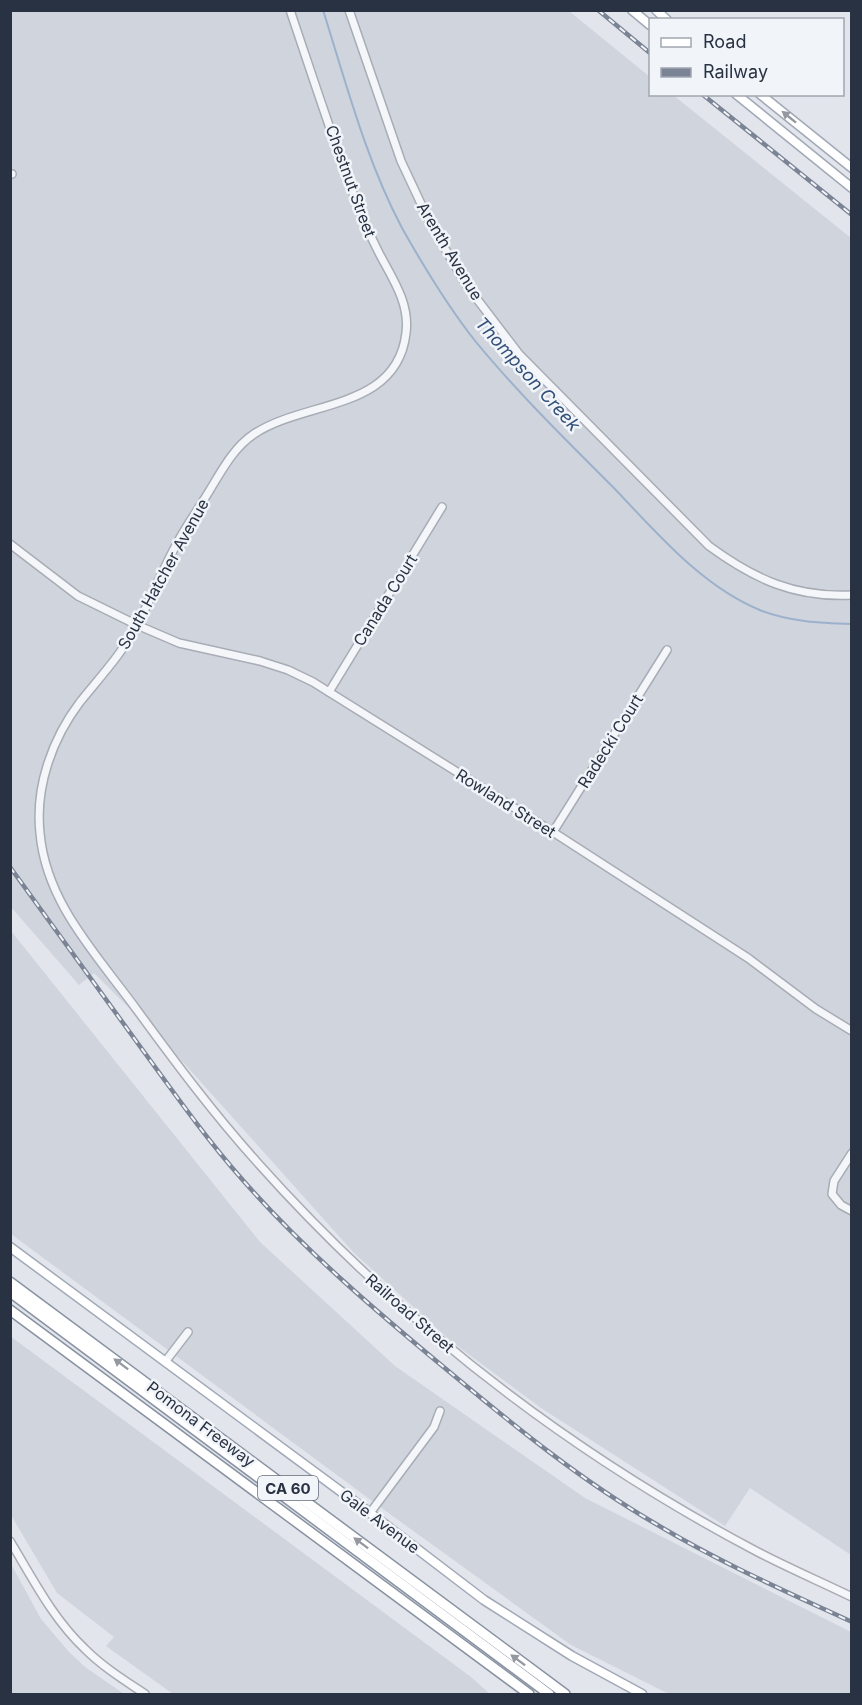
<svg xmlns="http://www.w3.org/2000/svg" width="862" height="1705" viewBox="0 0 862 1705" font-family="Inter,sans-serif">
  <rect width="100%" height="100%" fill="#e2e5eb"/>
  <!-- built -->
  <g fill="#d0d4dd">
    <path d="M11,11H569L650,77V94L673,95L851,238V1555L750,1488L725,1526L541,1408L452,1342L354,1253L182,1061L94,973L79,985L11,907Z"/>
    <path d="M11,931L260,1242L395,1366L585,1498L851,1632V1694H669L571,1645L383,1509L11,1234Z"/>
    <path d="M10,1336L471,1677L490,1694H173L106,1646L114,1637L57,1593L11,1515Z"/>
    <path d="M11,1564L41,1619L69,1652L85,1667L124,1694H11Z"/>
  </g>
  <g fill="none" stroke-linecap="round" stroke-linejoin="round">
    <!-- stream -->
    <path stroke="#9cb1cb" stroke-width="2" d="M323,10C346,83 366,160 402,228C424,267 448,307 476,342C518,393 566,440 613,487C657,533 702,587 762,611C791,622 821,623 852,624"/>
    <defs>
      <g id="minor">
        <path d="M290,10C312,75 333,140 357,204C363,220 371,237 379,253C392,278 410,303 406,333C397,411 305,400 254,434C231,449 218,478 203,501C193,517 183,531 175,547C161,573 151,599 137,625C122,654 100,677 80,702C52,739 35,787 40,833C46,903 97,955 137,1010C175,1062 213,1113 257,1162C398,1320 567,1451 754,1550C786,1567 819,1581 852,1597"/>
        <path d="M349,10L401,161L431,225L467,286L519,354L709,546C754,579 795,598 852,595"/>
        <path d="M10,174H12"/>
        <path d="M10,544L78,596L137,625L179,643L260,661L288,670L313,682L553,832L748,958L816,1009L852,1031"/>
        <path d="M329,692L442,507"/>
        <path d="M553,832L667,650"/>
        <path d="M852,1153L834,1181L832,1194L841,1205L852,1211"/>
        <path d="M165,1362L188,1332"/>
        <path d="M370,1513L434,1427L440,1411"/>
        <path d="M10,1541C33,1579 53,1619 85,1649C103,1667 124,1680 145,1694"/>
      </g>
      <g id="major">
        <path d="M632,10L650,25"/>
        <path d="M656,10L667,20"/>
        <path d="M736,94L852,188"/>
        <path d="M760,94L852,168"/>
        <path d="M10,1247L370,1513L484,1600L572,1656L642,1694"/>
      </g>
      <g id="highway">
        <path d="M10,1282L565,1694"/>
        <path d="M10,1292L549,1694"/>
        <path d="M10,1310L529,1694"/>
      </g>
    </defs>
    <!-- minor casing -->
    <use href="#minor" stroke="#a7acb5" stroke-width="10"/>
    <!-- major casing -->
    <use href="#major" stroke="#a1a9b7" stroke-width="11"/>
    <!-- highway casing -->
    <use href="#highway" stroke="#8992a2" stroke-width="12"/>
    <!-- minor -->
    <use href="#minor" stroke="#f5f6f9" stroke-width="7"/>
    <!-- major -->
    <use href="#major" stroke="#fff" stroke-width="8"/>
    <!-- highway -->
    <use href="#highway" stroke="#fff" stroke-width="9"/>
    <defs>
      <g id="rail">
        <path d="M598,10L650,53"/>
        <path d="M702,94L852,215"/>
        <path d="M10,867C53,926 96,986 139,1045C172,1090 204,1136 241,1178C304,1250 377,1312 452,1374C517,1428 582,1481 656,1524C719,1562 785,1591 852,1622"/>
      </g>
    </defs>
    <!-- rail casing -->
    <use href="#rail" stroke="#7b8495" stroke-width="4.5"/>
    <!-- rail -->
    <use href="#rail" stroke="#f1f4f8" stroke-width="2" stroke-dasharray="7" stroke-linecap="butt"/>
  </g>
  <!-- one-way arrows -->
  <defs><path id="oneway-solid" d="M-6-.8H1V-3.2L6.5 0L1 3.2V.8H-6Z" transform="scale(1.5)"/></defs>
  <g fill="#9498a1">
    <use href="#oneway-solid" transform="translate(789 117) rotate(-141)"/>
    <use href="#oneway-solid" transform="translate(121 1364) rotate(-143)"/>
    <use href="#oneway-solid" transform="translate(361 1543) rotate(-143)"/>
    <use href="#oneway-solid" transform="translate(518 1660) rotate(-143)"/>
  </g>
  <g text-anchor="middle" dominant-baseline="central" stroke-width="5" stroke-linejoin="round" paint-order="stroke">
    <!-- shield labels -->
    <rect fill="#f1f4f8" stroke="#656c79" stroke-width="1.5" x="258" y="1476" width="60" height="24" rx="4.5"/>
    <g font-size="15" font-weight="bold" fill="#293243">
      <text x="288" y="1488">CA 60</text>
    </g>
    <!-- street labels -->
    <g font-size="16" fill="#293243" stroke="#f1f4f8">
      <text transform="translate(351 181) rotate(70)">Chestnut Street</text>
      <text transform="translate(450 251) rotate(59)">Arenth Avenue</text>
      <text transform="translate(163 574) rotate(-61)">South Hatcher Avenue</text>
      <text transform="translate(385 600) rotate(-58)">Canada Court</text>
      <text transform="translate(610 741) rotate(-58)">Radecki Court</text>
      <text transform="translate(506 803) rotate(32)">Rowland Street</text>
      <text transform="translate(410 1313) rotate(41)">Railroad Street</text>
      <text transform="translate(201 1424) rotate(37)">Pomona Freeway</text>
      <text transform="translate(380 1521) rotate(37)">Gale Avenue</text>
    </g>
    <!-- water labels -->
    <g font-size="18" font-style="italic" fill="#324f78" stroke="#f1f4f8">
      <text transform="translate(528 374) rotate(48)">Thompson Creek</text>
    </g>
  </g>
  <!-- border -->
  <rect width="862" height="1705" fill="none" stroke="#293243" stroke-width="24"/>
  <!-- legend -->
  <rect x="649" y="18" width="195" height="78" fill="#f1f4f8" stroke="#a1a6b0" stroke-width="1.5"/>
  <rect x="661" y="38" width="30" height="9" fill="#ffffff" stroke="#a1a6b0" stroke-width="1.5"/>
  <text x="703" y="48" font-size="18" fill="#293243">Road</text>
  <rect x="661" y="68" width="30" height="9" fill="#7b8495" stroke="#a1a6b0" stroke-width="1.5"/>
  <text x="703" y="78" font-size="18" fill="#293243">Railway</text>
</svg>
